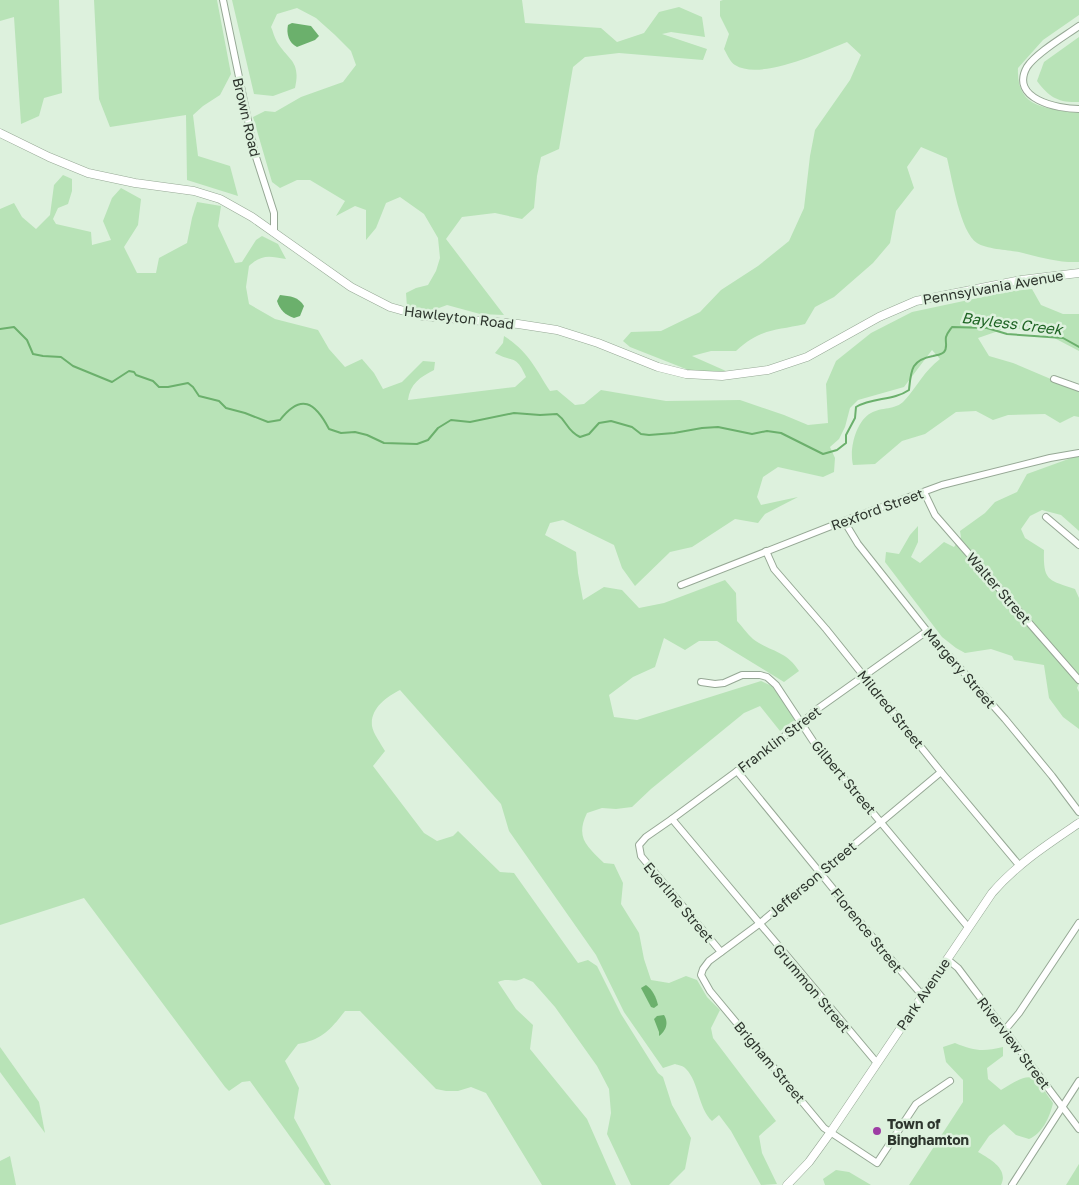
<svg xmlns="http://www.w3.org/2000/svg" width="1079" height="1185" viewBox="0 0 1079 1185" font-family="'Golos Text',sans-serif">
  <rect width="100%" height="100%" fill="#ddf1dd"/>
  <!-- green -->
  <g fill="#b8e3b7">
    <path d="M0,0H59L62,93L44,98L39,116L21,124L14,17L0,21Z"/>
    <path d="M94,0H217L231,74L220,95L203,106L193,115L198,156L230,166L238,196L187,180L186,115L110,127L99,99Z"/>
    <path d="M232,0H522L525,23L601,28L617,42L644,33L659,12L679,7L702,17L705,37L671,32L662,34L707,49L703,60L619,53L585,57L573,67L559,149L541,157L537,176L534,208L522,219L495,213L462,217L446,239L504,315L480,314L447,305L431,311L407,307L406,293L416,288L428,285L436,271L440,258L438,238L424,214L400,197L386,203L376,228L366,240V210L355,206L336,216L345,201L310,180H297L280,188L272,182L253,117L265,111L275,112L301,97L343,82L356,65L351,51L335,35L316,18L297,8L277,14L271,27C273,31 274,37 277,42C289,61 301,61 295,88L273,96L254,94Z"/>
    <path d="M723,0H1079V15L1043,40L1018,68C1016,109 1047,108 1079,113V262C1058,263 1039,257 1019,252C1008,250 986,249 977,243C960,232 952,178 947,158L921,147L907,167L914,188L896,211L890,243L873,263L834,297L815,307L805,324C775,331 761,328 736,351H711L692,356L726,371H691L630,347L623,341L631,332L661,331L700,312L721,290L758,266L789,241L804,208L810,156L815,130L850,80L861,55L847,42C821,52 760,81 735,65C730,62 727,54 724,49L729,34L720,16V1Z"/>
    <path d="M1079,37V102C1058,103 1049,97 1037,81L1044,62Z"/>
    <path d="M63,175L72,179V191L68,204L58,208L53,219L56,224L91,232L92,245L111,240L103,221L112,198L121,188L141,199L138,225L124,247L137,273H156L159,258L187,243L192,218L197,202L221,206L218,226L235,263L242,262L256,240L262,236L278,244L286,259C269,256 262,254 249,266L246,287L249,304L275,319L318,330L329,349L345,367L362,359L374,373L383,389L402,382L423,361L435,362L434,370C420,377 410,384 408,400L515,387L526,377C516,354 513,363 495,353L503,343L504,336C529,352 535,368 550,391L557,390L575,405L584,404L601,390L666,401L740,400L784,415L808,425L828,423L826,384L836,361L871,333L912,312L1006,292L1032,289L1041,305L1063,314H1079V351L1041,331L1007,328L978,338L989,356L1013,363L1079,391V417L1074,416L1060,423L1045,414L1008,415L993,420L976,411L956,412L925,434L902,441L875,464L853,465C849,449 856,421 871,413C881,407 896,410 904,401C917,387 924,371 940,359L932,350L904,387L858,400L850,408L845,427L839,439L830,447L835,458L834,472L823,477L778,467L763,477L757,497L761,505L798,497L765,514L758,523L735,519L692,547L670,552L635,586L622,568L614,545L563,520L550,523L545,535L576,552L578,573L583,600L604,587L622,590L639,608L664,603L725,580L736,593L737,621C742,626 747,634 753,639C770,652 786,650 799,671L784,682L717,641H699L685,650L664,638L655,667L633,677L609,695L614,717L637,720L761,681L772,686L796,719L780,731L760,706L744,713L651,789L632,807L616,809L602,808L587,813C575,838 587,846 604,863L614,864L623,883L621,904L639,933L644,959L651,980L669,983L686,976L697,980L707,997L720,1010L711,1028L713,1038L776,1121L759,1136L762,1153L777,1184L761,1185L731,1131L719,1115L712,1121C698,1108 699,1082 686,1069C684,1066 678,1065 675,1064L663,1068L624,1012L596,955L509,831L501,804L400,690C386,697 370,709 372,726C373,733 381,744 385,751L373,766L424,833L437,841L453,836L458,831L500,872L514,873L578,963L588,960L597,966L621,1014L658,1073L663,1077L672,1105L691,1138L685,1169L669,1185H631L607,1134L611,1113L609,1089L597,1066L555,1007L533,982L524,978C512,984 510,977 498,982L516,1009L533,1025L530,1049L587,1119L616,1185H542L486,1093L471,1087L458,1091H446L436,1089L360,1011H345C331,1029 322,1040 298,1044L285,1061L299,1088L294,1118L331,1185H325L250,1081L242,1082L229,1091L225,1087L84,898L0,925V209L14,203L22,217L36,229L50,215L54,185Z"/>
    <path d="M1074,457H1079V531L1061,515L1042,510L1030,516L1021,529L1025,538L1044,550C1043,581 1048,580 1075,589L1079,598V683L1077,688L1079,692V729L1063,717L1049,698L1044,665L1014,660L1012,656L991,649L965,653L956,648L942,637L885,562L886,552L899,554L910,535L918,526V542L911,557L920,563L944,542L954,547L961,537L960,531L985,513L995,502L1017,492L1027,474Z"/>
    <path d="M955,1043C974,1051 983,1052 1003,1047V1056L987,1068L988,1079L1001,1090C1034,1070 1032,1073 1053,1103C1050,1117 1042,1134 1029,1139L1016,1135L1004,1124L989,1136L978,1152C990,1159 1009,1169 1001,1185H909L963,1102V1080L946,1062L943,1047Z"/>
    <path d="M0,1047L39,1102L45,1133L0,1072Z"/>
    <path d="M10,1156L16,1185H0V1161Z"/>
    <path d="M1079,1164V1185H1066Z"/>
    <path d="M836,1170L849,1172L871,1185H825L823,1179Z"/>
  </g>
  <!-- water -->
  <g fill="#6bb06c">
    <path d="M292,23L311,26L319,36L315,40L297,47C289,43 286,34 288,25Z"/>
    <path d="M280,295C290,296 299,297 304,306L300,316L294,318C285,315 280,310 277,301Z"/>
    <path d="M646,985C653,990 656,997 658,1005L654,1008L651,1007L641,988Z"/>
    <path d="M664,1015C669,1023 666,1031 659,1036V1032L654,1019L657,1016Z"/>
  </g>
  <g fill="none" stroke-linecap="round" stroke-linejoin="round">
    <!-- stream -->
    <path stroke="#6bb06c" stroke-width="2" d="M0,329L14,327L27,340L33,354L43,356L61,357L73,366L112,382L129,371L134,372L136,375L153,381L159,387H168L188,383L193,387L199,396L219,401L226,408L245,413L268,422L280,420C301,393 315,402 329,429L341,433L355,432L367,435L384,443L417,444L428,440L438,428L451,420L470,422L514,413L540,415L557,414C568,422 566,430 580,437L589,434L599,423L611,421L632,427L641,434L649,435L674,433L702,428L718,427L752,434L767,431L781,433L823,454L837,450L846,443V435L855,418L856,407C873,397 893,401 909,390C911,370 911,360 933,356C936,355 941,355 944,352C948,348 945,342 946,337C947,333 950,330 952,327L987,328L1007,334L1063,338L1079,347"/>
    <defs>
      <g id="minor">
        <path d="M223,0L255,154L274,213V232"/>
        <path d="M1079,26C1065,36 1036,53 1027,67C1009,99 1058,109 1079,109"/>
        <path d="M1054,379L1079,388"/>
        <path d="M924,492L935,515L1079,680"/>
        <path d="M1046,517L1079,545"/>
        <path d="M844,521L858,544L927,631L1005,719L1052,776L1079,812"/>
        <path d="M766,551L774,569L826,629L941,772L1019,865"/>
        <path d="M681,585L844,521L942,485L1050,458L1079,453"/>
        <path d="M701,682L715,684L724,683L742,675H760L767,677L776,685L813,741L968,927"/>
        <path d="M737,771L888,956L922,995"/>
        <path d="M941,772L759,924L709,961L703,969L701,975L710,991L824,1128L877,1163L916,1104L950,1081"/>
        <path d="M672,819L877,1063"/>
        <path d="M721,952L641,856L639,845L646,837L672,819L801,724L816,710L927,631"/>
        <path d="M947,959L958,968L1079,1129"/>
        <path d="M1004,1031L1019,1013L1079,923"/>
        <path d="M1012,1185L1079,1081"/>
      </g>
      <g id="tertiary">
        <path d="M0,133L49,157L88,173L135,183L194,191L220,199L252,217L351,287L390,307L422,316L518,324L557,330L598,343L658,367L686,374L722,376L768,370L807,357L879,317L916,301L1021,280L1079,273"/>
        <path d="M787,1185L809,1162L830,1133L992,893C1017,864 1048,844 1079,823"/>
      </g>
    </defs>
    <!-- minor casing -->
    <use href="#minor" stroke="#96a895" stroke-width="8"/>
    <!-- tertiary casing -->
    <use href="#tertiary" stroke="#96a895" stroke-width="9"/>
    <!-- minor -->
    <use href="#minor" stroke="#fff" stroke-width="6"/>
    <!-- tertiary -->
    <use href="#tertiary" stroke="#fff" stroke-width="8"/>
  </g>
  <!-- markers -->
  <circle fill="#9d3da4" stroke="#ddf1dd" stroke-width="2" cx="877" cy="1131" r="5"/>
  <g text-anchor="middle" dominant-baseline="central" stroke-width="5" stroke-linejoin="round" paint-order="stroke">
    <!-- street labels -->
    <g font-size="14" fill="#2d352d" stroke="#ddf1dd">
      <text transform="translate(247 117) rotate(77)">Brown Road</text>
      <text transform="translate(993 287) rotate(-10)">Pennsylvania Avenue</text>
      <text transform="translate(459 317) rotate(7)">Hawleyton Road</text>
      <text transform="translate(877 509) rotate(-20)">Rexford Street</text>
      <text transform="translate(999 588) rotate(49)">Walter Street</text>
      <text transform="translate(960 668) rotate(49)">Margery Street</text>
      <text transform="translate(891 709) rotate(51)">Mildred Street</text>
      <text transform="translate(779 739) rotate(-37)">Franklin Street</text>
      <text transform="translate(844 777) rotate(50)">Gilbert Street</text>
      <text transform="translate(812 879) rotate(-40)">Jefferson Street</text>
      <text transform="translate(679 902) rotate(50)">Everline Street</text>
      <text transform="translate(867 930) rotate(51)">Florence Street</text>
      <text transform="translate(812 988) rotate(50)">Grummon Street</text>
      <text transform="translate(923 994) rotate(-56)">Park Avenue</text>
      <text transform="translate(1014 1043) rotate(53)">Riverview Street</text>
      <text transform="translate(770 1062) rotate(50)">Brigham Street</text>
    </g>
    <!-- poi labels -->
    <g font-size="14" font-weight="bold" fill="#2d352d" stroke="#ddf1dd" text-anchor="start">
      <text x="887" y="1123">Town of<tspan x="887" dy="16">Binghamton</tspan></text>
    </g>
    <!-- water labels -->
    <g font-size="15" font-style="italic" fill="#1e6424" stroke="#ddf1dd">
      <text transform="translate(1012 323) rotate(7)">Bayless Creek</text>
    </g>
  </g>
</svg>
